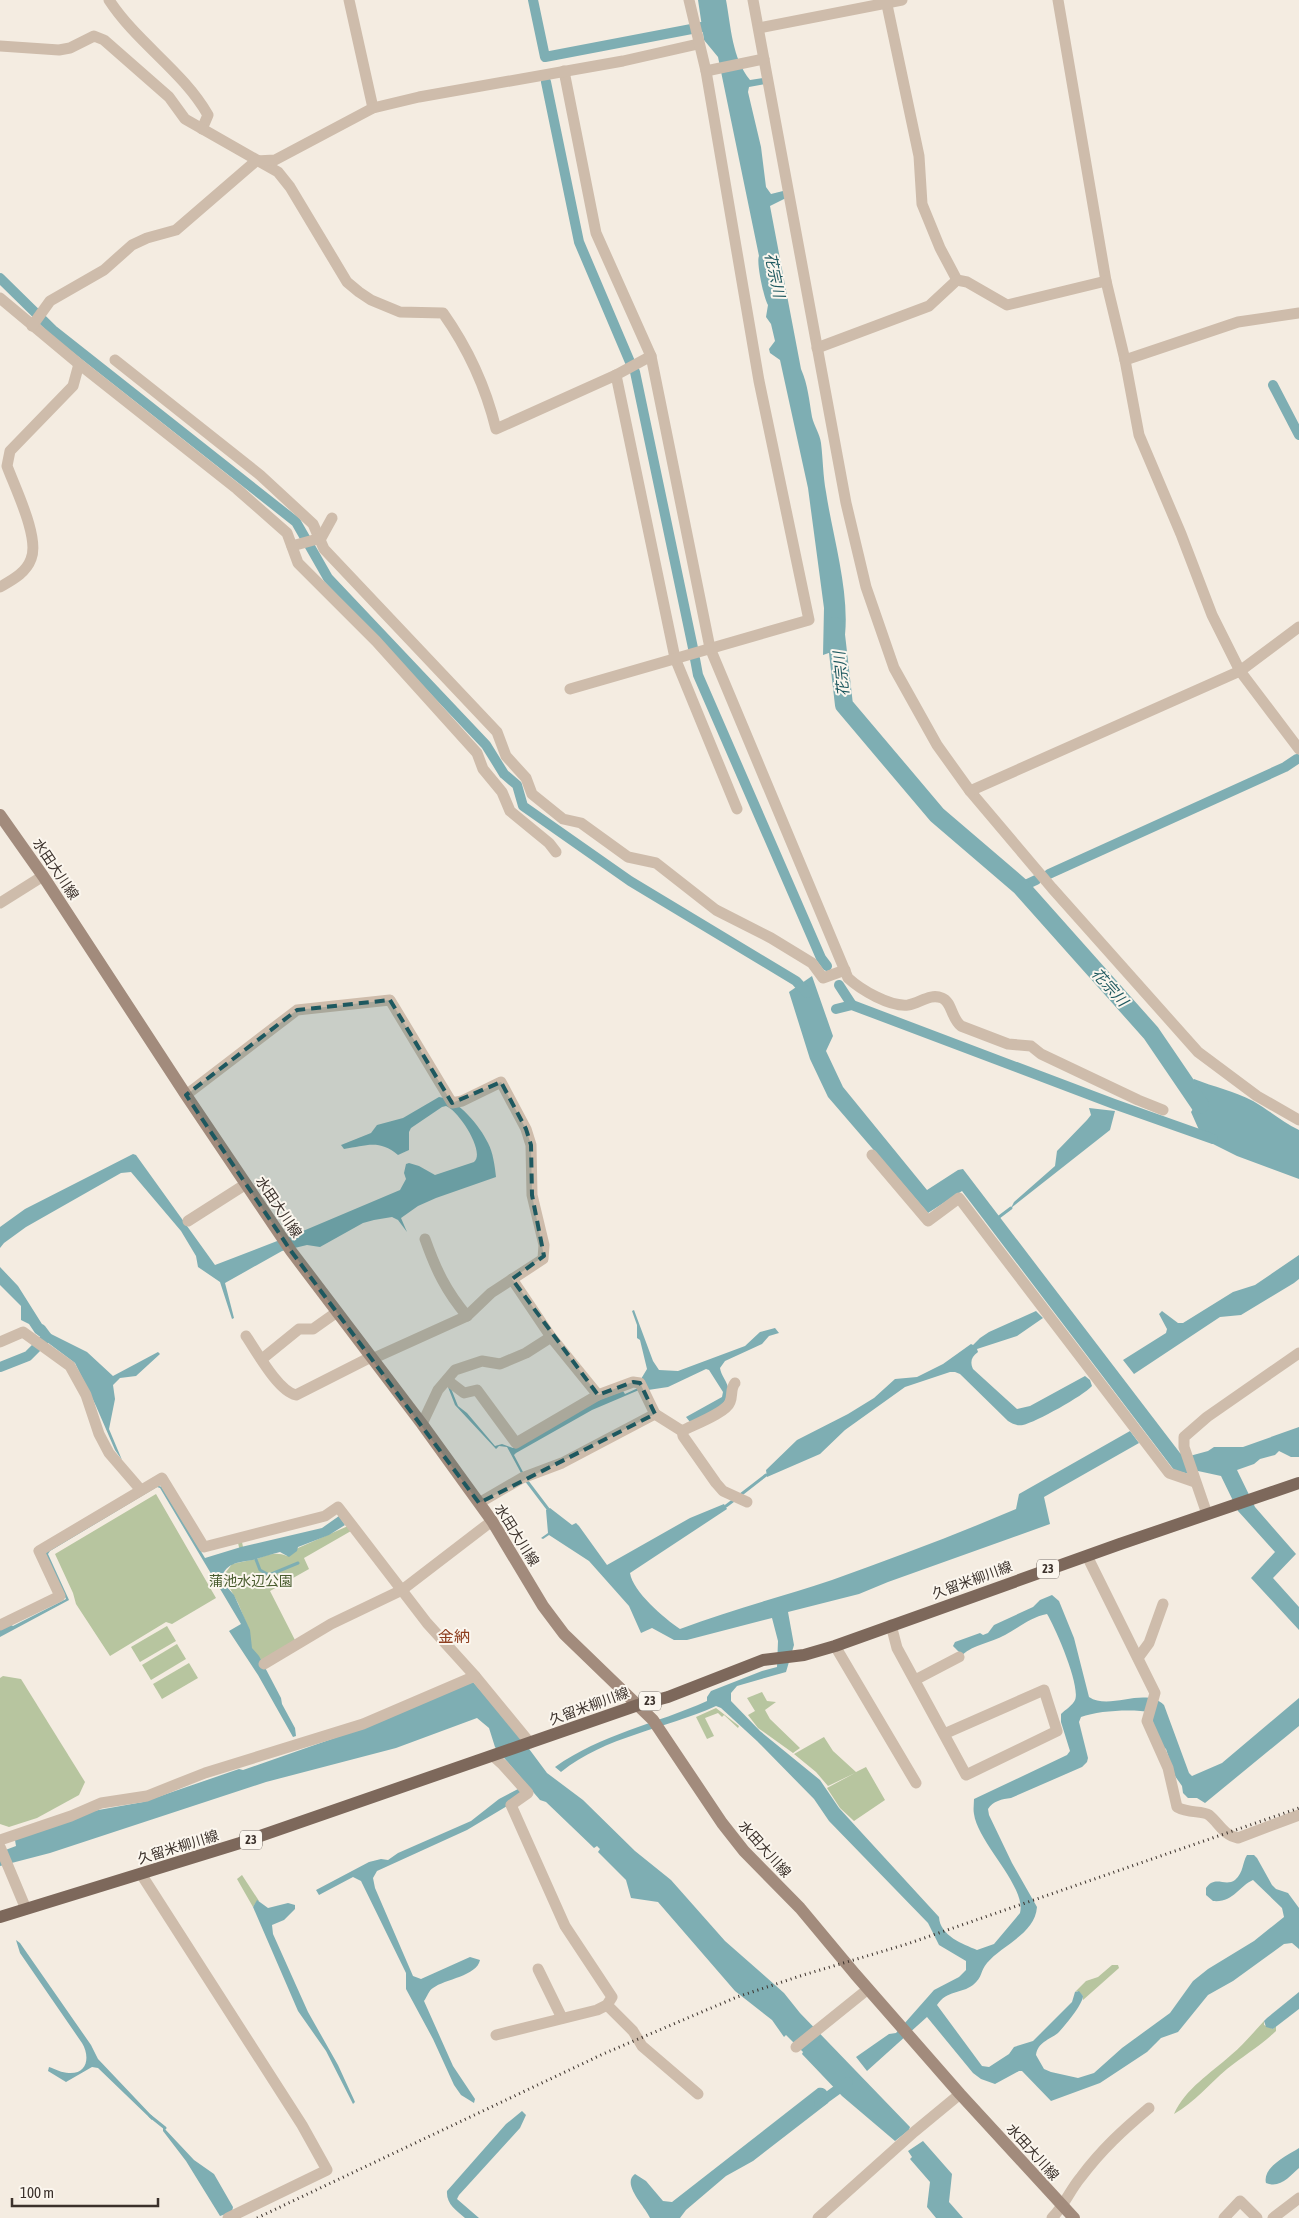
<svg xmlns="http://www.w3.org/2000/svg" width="1299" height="2218" viewBox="0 0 1299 2218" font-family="'Asap Condensed','Noto Sans JP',sans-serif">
  <rect width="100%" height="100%" fill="#f4ece1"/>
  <!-- green -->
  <g fill="#b7c59f">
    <path d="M156,1494L216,1598L172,1624L166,1622L110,1656L76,1604L73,1593L55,1554Z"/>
    <path d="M348,1526L351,1531L304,1558L309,1569L270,1591L297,1644L261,1663L251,1647L249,1630L238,1603L223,1576L232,1564L251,1560V1557L244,1559V1555H241L238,1543L242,1542L244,1552L246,1551L247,1555L253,1554L254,1560C265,1555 276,1551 287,1556L298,1548Z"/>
    <path d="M167,1626L176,1641L140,1662L131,1647Z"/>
    <path d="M177,1644L186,1659L151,1680L142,1665Z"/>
    <path d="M189,1663L198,1678L162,1699L153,1684Z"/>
    <path d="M3,1676L21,1679L85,1782L79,1795L37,1818L9,1827L0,1824V1678Z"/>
    <path d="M762,1692L767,1701L776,1702L765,1710L770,1719L800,1748L793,1753L758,1728L748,1715L755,1711L747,1698Z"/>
    <path d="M716,1708L739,1726L738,1728L724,1715L722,1717L718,1713L705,1718L714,1736L707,1739L696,1717Z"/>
    <path d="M824,1737L833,1751L856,1772L866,1767L885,1800L854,1821L840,1808L827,1788L855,1773L828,1786L816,1772L794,1754Z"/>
    <path d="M242,1875L259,1901H257L253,1907L237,1879Z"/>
    <path d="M1112,1965H1118L1119,1968L1083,2000V1996L1078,1991L1075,1992L1086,1981L1098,1977Z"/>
    <path d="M1264,2021V2025L1273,2029L1276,2026V2031C1260,2046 1243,2056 1227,2069C1209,2084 1195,2102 1174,2114C1186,2088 1210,2074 1231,2055C1243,2045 1253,2033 1264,2021Z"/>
  </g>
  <!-- water -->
  <g fill="#7eaeb3">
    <path d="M698,0H726C731,27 732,58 750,80L763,78L765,84L749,87L748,92L761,147L766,187L771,194L783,191L786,198L770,206L801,369C808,385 809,400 812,417C814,426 820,434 821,443C823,459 823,476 826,492C833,539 853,601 843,648L823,655L824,608L808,488L780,360L770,353L769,349L775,341L771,324L766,317L768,305C764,299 756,262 759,256L718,57L704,40Z"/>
    <path d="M812,976L833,1036L826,1051L843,1087L927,1190L958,1170L963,1169L1180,1453L1186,1457L1208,1451L1214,1447H1243L1299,1427V1457H1291L1279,1451L1275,1455L1260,1459L1254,1464L1237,1470L1255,1507L1296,1554L1273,1578L1299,1607V1630L1251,1578L1275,1552L1238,1511L1221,1476L1198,1471L1189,1474L1174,1470L962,1191L928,1213L828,1097L810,1059L789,992Z"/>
    <path d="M1194,1079C1214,1087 1234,1091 1253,1101C1269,1110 1282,1122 1299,1130V1179L1237,1156L1203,1139L1191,1112L1195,1106L1184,1090Z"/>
    <path d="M439,1097C458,1099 480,1126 488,1143C493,1152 495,1167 496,1177L436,1198L418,1206L401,1218L407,1232L398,1220L392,1217L374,1220L363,1223L320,1247L307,1245L282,1251L225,1283L234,1318L232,1319L220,1282L198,1267L196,1256L181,1231L131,1172L121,1173L26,1227L4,1243L0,1248V1227L25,1209L133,1154L136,1155L215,1265L303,1231L400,1190L406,1179L404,1173L406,1164L409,1163L419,1166L435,1175L474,1162C486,1152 458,1110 446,1106L442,1107L411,1128L409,1132V1150L398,1155C379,1139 366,1146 344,1149L341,1145L371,1133L377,1125L403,1118Z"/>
    <path d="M1089,1108L1115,1111L1110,1130L1011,1208L1014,1202L1055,1166L1057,1151L1087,1120L1091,1115Z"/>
    <path d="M1299,1255V1279L1294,1283L1241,1315L1220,1317L1134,1374L1123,1360L1166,1333L1167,1329L1159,1314L1162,1311L1178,1323H1183L1233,1292L1255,1285Z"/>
    <path d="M0,1267L18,1286L47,1332L87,1352L113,1376L158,1352L160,1354L136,1376L120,1378L113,1385L115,1399L109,1429L122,1460L115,1450L96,1406L75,1363L35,1333L29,1324L21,1320V1306L0,1285Z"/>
    <path d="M634,1310L653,1361L659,1370L678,1371L745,1346L760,1332L775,1328L779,1333L769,1336L762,1344L725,1361L720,1368C721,1375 726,1380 728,1387C731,1408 705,1415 690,1422L686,1417L722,1397L723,1392L709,1370L706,1369L668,1387L648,1390L641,1379L647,1369L640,1340L637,1338V1325L632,1311Z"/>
    <path d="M1036,1311L1043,1318L1017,1336L977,1349L978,1352C971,1357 970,1362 973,1369L1017,1409L1030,1406L1085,1376L1090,1380L1092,1386C1083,1396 1036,1422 1023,1425C1017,1426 1013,1424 1008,1421L960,1374L955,1372H950L905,1387L845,1430L820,1454L767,1477L766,1470L797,1440L848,1414L874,1398L895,1379L917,1377L943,1364L971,1344L973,1345L980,1338L989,1332Z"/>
    <path d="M450,1386L458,1406L467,1413L495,1446L502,1444L513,1448L596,1401L623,1391L625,1394L638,1388L639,1390L592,1410L516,1453L514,1455L523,1472L521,1473L507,1447L499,1446L496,1449L455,1405L448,1387Z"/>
    <path d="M1130,1431L1139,1443L1044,1497L1050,1524L888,1582L859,1594L788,1612L794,1645L786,1672L737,1686L731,1693V1701L760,1731L820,1780L839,1808L939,1917C940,1936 963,1944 977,1950L994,1944L1020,1913C1027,1887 978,1843 974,1814C973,1809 974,1804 974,1799L1067,1755L1070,1751L1061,1722V1714C1065,1710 1073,1705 1075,1700C1081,1686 1055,1627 1047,1614C1031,1617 1018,1628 1005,1635C990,1643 975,1644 962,1655L953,1646L955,1642L980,1633L983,1635L988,1633L994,1625L1033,1607L1040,1600L1052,1595L1059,1601L1074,1638L1089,1697C1110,1711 1145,1686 1164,1705L1189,1773L1192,1776L1222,1763L1299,1698V1726L1205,1803L1197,1798H1188L1183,1793L1182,1786L1175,1776L1166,1749L1160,1744L1155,1732L1151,1712C1133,1709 1099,1710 1081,1717L1079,1722L1088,1758L1087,1762L1082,1767L1011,1798C1002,1799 993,1801 988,1809L989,1815L1012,1863L1037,1907C1035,1934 1002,1945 987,1963C980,1971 983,1977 973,1985C961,1994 947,1990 937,2005L982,2066L989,2067L1009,2054L1014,2047L1033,2041L1072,2002L1075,1992L1079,1991L1083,1996C1083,2004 1064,2027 1058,2033C1049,2040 1038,2042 1036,2055L1044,2069L1051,2072L1078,2078L1094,2073L1122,2048L1170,2013L1193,1981L1208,1969L1254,1941L1284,1917L1282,1908L1253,1880C1239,1886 1233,1903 1213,1901L1206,1895V1888C1215,1875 1225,1887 1235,1880C1244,1872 1242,1863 1247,1855H1254L1257,1858L1272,1885L1276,1889L1288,1893L1299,1908V1949L1292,1943L1284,1944L1233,1981L1208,1995L1178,2032L1161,2038L1147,2052L1100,2083L1051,2101L1022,2071H1019L995,2084L981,2079L973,2073L927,2017L867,2071L856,2057L889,2034L896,2033L934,1990L959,1977L966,1970V1961L939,1945L928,1923L829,1821L814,1799L757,1741L721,1708L716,1706C665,1729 606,1736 561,1772L555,1767C601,1734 656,1724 707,1701V1697L711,1691L762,1671L777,1667L778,1641L772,1618L687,1640H674L652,1628L641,1633L629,1606L589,1561L549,1535L543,1539L541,1538L548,1533L546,1510L550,1508L572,1525L576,1523L579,1526L607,1565L690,1518L724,1504L727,1509L630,1573C633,1592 664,1618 680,1629C730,1610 781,1597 832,1580C894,1558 955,1535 1016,1509L1019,1494Z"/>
    <path d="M156,1485L162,1487L205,1558L241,1547L322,1528L339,1516L345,1525L329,1535L298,1547L297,1551L289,1557L280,1552C271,1554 264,1557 256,1559C242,1563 229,1560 222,1576L227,1587L234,1595L250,1630L252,1648L259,1656L281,1698L282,1704L295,1728L296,1736L293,1737L258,1675L229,1631L241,1624L160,1488L157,1487L50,1551L48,1554L69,1600L0,1637V1628L9,1624L13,1626L66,1599L45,1553Z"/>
    <path d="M473,1682L512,1726L547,1773L583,1800L635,1851L671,1880L725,1941L784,1993L800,2013L910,2127L909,2130L895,2141L842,2096L802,2054L803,2052L786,2035L784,2037L772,2020L735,1991L658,1902L631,1898L626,1880L598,1852L600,1849L597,1846L594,1848L546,1802L540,1800L505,1759L495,1747L489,1728L477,1718L396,1748L266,1782L50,1853L0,1866V1852L16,1846L15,1840L93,1811L143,1802L239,1769L243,1770L366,1727Z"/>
    <path d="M518,1789L524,1796L467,1830L377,1871L373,1878L375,1888L413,1976L421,1979L470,1957L480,1960C477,1976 445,1979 433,1988C429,1990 427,1997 424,2001L453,2066L475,2099L474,2103L461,2095L454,2085L433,2039L406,1989V1973L361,1881L353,1877L319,1895L316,1890L369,1862L381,1859L388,1860L398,1853L471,1821L499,1799Z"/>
    <path d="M257,1900L268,1908L288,1903L295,1905V1909L284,1920L272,1925L273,1934L308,2012L338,2065L355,2102L353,2104L326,2051L298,2011L253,1907Z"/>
    <path d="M16,1940L20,1943L91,2045L98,2059L153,2117L152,2120L98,2068L92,2067L66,2082L48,2071L49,2067C55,2069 62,2073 69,2073C88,2074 90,2056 82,2043L20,1953Z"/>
    <path d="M1299,1992V2009L1273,2029L1266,2027L1264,2021L1267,2018Z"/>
    <path d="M818,2088C826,2086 828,2093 830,2098L828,2103L753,2161L726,2176L686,2210L680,2218H650C645,2206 621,2184 635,2174L646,2181L663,2201L672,2202Z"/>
    <path d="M522,2111L526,2115L520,2128L459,2195L457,2199L479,2218H465C456,2210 446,2204 447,2191L506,2124Z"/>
    <path d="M163,2127L194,2160L214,2174L233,2207L232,2212L220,2216L186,2161L163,2131Z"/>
    <path d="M923,2141L952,2174L949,2202L963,2218H936L927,2207L930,2182L910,2159L912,2157L908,2151Z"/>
    <path d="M1299,2148V2168C1290,2176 1280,2189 1266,2183C1262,2167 1288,2155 1299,2148Z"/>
  </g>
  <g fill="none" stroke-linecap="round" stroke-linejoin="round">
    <!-- stream -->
    <g stroke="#7eaeb3" stroke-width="3">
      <path d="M999,1217L1011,1208"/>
      <path d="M526,1480L548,1509"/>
      <path d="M739,1496L766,1475"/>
      <path d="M726,1506L734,1500"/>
      <path d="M255,1557L260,1570L269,1575L298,1563"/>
      <path d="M150,2116L165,2128"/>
    </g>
    <!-- canal -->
    <g stroke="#7eaeb3" stroke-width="10">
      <path d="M533,0L545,57L702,27"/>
      <path d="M546,82L579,242L630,362"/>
      <path d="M0,278L54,331L296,522L328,578L486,745L504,774L517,785L523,806L630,881L796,981L807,993"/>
      <path d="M635,372L693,648"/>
      <path d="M1273,385L1299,435"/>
      <path d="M695,659L698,675L821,958L827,966"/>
      <path d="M1049,874L1285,767L1297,759"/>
      <path d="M1021,887L1036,880"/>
      <path d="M839,985L852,1005"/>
      <path d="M836,1009L852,1005L1114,1104L1213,1139"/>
      <path d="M0,1367L28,1356L47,1337L41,1329"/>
      <path d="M819,2103L848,2082"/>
    </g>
    <!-- river -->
    <path stroke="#7eaeb3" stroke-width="18" d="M835,626L844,705L937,815L1021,887L1151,1033L1200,1105"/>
    <!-- street -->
    <g stroke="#cebcab" stroke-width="11">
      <path d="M109,0C137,43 183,71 208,115L202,129"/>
      <path d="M349,0L373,108"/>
      <path d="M753,0L846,503L866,587L894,668L937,745L970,791L1052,888L1198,1052L1257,1096L1299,1120"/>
      <path d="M886,0L919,156L922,204L940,248L957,280"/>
      <path d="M1058,0L1106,281L1125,360L1139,435L1181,534L1212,615L1240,671L1299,749"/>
      <path d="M759,28L902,0"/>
      <path d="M0,46L59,50L70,48L94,36L104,40L169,97L185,119L278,172L290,187L347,282L359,292L371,300L400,312L443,313C467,347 486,388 496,429L616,375L651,356"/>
      <path d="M564,71L596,233L651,356L710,648L848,978C861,990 890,1007 908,1005C920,1003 930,993 942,998C952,1002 951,1018 961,1026L1008,1044L1031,1046L1041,1054L1138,1100L1163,1110"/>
      <path d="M706,71L764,59"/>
      <path d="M957,280L967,282L1007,305L1106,281"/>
      <path d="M0,298L79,364L237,489L287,533L298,563L376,641L477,753L483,769L502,792L510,811L549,843L556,852"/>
      <path d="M32,326L50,301L104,270L132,245L147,238L176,230L256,161L275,160L373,108L419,97L623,61L698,44"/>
      <path d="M817,348L929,306L957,280"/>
      <path d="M115,360L260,475L313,524L324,549L497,732L506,756L526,778L532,794L563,819L581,823L628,857L656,863L716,910L771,938L812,963L823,978L845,970"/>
      <path d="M1125,360L1238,322L1299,313"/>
      <path d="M616,375L675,658L737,809"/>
      <path d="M292,546L321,538L332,518"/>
      <path d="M0,587C12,580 26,573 31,559C40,538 15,488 7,466L10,451L73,386L79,364"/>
      <path d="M570,689L809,620L759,381L706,71L689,0"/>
      <path d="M970,791L1240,671L1299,627"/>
      <path d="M0,903L43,876"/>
      <path d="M186,1095L297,1010L390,1000L452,1103L462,1101L501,1082L526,1129L531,1145L532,1195L544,1245L543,1259L491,1293L467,1316L372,1359"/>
      <path d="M872,1155L928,1221L959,1198L1169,1473L1195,1482"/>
      <path d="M188,1221L246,1184"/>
      <path d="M425,1239C436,1270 446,1291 467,1316"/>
      <path d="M246,1336C257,1352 278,1391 296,1395L371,1357"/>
      <path d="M0,1342L23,1332L70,1366L86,1395L99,1434L109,1453L140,1489"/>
      <path d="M262,1359L299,1329H313L337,1312"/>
      <path d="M447,1380L464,1393L477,1390L516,1443L598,1395"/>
      <path d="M655,1414L682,1431L683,1436L716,1483L723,1491L747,1502"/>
      <path d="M422,1424L438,1390L455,1370L482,1361L500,1364L526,1353L551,1337"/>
      <path d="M682,1431C693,1425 726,1413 730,1402C733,1395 730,1389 735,1383"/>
      <path d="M479,1503L522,1478L562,1463L655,1414L640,1383L633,1382L598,1395L551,1337L512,1279"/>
      <path d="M1207,1514L1184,1447V1437L1207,1417L1299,1353"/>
      <path d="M1087,1556L1155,1693L1147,1721L1168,1768L1177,1807C1189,1814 1201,1810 1209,1815C1219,1823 1223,1835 1238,1838L1299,1815"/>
      <path d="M0,1625L60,1596L39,1551L162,1478L204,1547L325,1516L338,1507L427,1623L475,1676L530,1743"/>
      <path d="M891,1625L897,1648L966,1775L1057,1731L1044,1690L944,1734"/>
      <path d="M835,1646L916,1783"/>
      <path d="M1138,1658L1149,1643L1163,1604"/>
      <path d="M264,1664L331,1624L402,1590L492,1521"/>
      <path d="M915,1680L959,1657"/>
      <path d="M493,1756L503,1765L528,1793L511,1805L565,1926L612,1997L607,2005L597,2010L496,2035"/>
      <path d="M0,1840L71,1816L101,1803L147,1796L205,1773L363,1724L475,1676"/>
      <path d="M0,1847L26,1909"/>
      <path d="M141,1874L302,2125L327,2170L228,2218"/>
      <path d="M538,1969L562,2018"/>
      <path d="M607,2005L633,2031L642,2046L698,2094"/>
      <path d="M796,2047L868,1989"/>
      <path d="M818,2218L914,2132L960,2094"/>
      <path d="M1052,2218C1064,2206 1070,2190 1081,2177C1102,2149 1123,2130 1149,2108"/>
      <path d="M1224,2218L1240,2201L1257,2218"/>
      <path d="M1273,2218L1299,2198"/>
    </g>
    <!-- secondary -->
    <path stroke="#a28b7c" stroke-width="12" d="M0,815L43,876L186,1095L291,1251L422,1424L492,1521L543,1606L564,1634L653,1720L722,1823L744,1851L800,1908L855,1974L960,2094L1074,2218"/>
    <!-- primary -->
    <path stroke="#7d685b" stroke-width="12" d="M0,1917L240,1843L638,1705L668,1697L763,1660L804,1655L835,1646L1120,1544L1299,1483"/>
    <!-- rail -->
    <path stroke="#3b312b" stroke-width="3" stroke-dasharray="1 4" stroke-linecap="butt" d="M257,2218L603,2054L737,1997L800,1976L907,1944L1299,1808"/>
  </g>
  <!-- marked area -->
  <path fill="#1e585f" fill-opacity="0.2" stroke="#1e585f" stroke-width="4" stroke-dasharray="10 6" stroke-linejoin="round" d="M390,1000L452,1103L501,1082L526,1129L531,1145L532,1195L544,1256L512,1279L598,1395L633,1382L640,1383L655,1414L479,1503L291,1251L186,1095L297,1010Z"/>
  <g text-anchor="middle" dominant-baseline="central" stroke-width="4" stroke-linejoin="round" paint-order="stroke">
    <!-- shield labels -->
    <g fill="#fbf6ee" stroke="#756c66" stroke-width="1">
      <rect x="1037" y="1559.5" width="22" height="19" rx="4"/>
      <rect x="639" y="1691.5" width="22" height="19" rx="4"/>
      <rect x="240" y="1830.5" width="22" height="19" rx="4"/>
    </g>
    <g font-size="12" font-weight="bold" fill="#3b312b">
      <text x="1048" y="1569">23</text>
      <text x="650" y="1701">23</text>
      <text x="251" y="1840">23</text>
    </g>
    <!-- street labels -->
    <g font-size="14" fill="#3b312b" stroke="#fbf6ee">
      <text transform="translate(56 869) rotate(56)">水田大川線</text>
      <text transform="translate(279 1207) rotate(56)">水田大川線</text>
      <text transform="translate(517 1535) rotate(58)">水田大川線</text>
      <text transform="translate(972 1580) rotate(-20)">久留米柳川線</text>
      <text transform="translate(589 1706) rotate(-20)">久留米柳川線</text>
      <text transform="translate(178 1847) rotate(-17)">久留米柳川線</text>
      <text transform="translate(765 1849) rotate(48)">水田大川線</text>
      <text transform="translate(1033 2152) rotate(48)">水田大川線</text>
    </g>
    <!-- park labels -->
    <g font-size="14" fill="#485b2d" stroke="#fbf6ee">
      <text x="251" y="1581">蒲池水辺公園</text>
    </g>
    <!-- water labels -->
    <g font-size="15" font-style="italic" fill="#1e585f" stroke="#fbf6ee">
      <text transform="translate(775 275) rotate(78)">花宗川</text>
      <text transform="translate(841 674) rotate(-96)">花宗川</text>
      <text transform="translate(1110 987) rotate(48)">花宗川</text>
    </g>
    <!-- quarter labels -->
    <g font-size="16" fill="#8e3f20" stroke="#fbf6ee">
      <text x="454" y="1636">金納</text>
    </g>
  </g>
  <!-- scale -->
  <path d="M12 2198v8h146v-8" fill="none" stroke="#3b312b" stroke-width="2.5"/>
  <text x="20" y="2198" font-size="15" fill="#3b312b" stroke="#fbf6ee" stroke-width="4" paint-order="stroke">100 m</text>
</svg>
